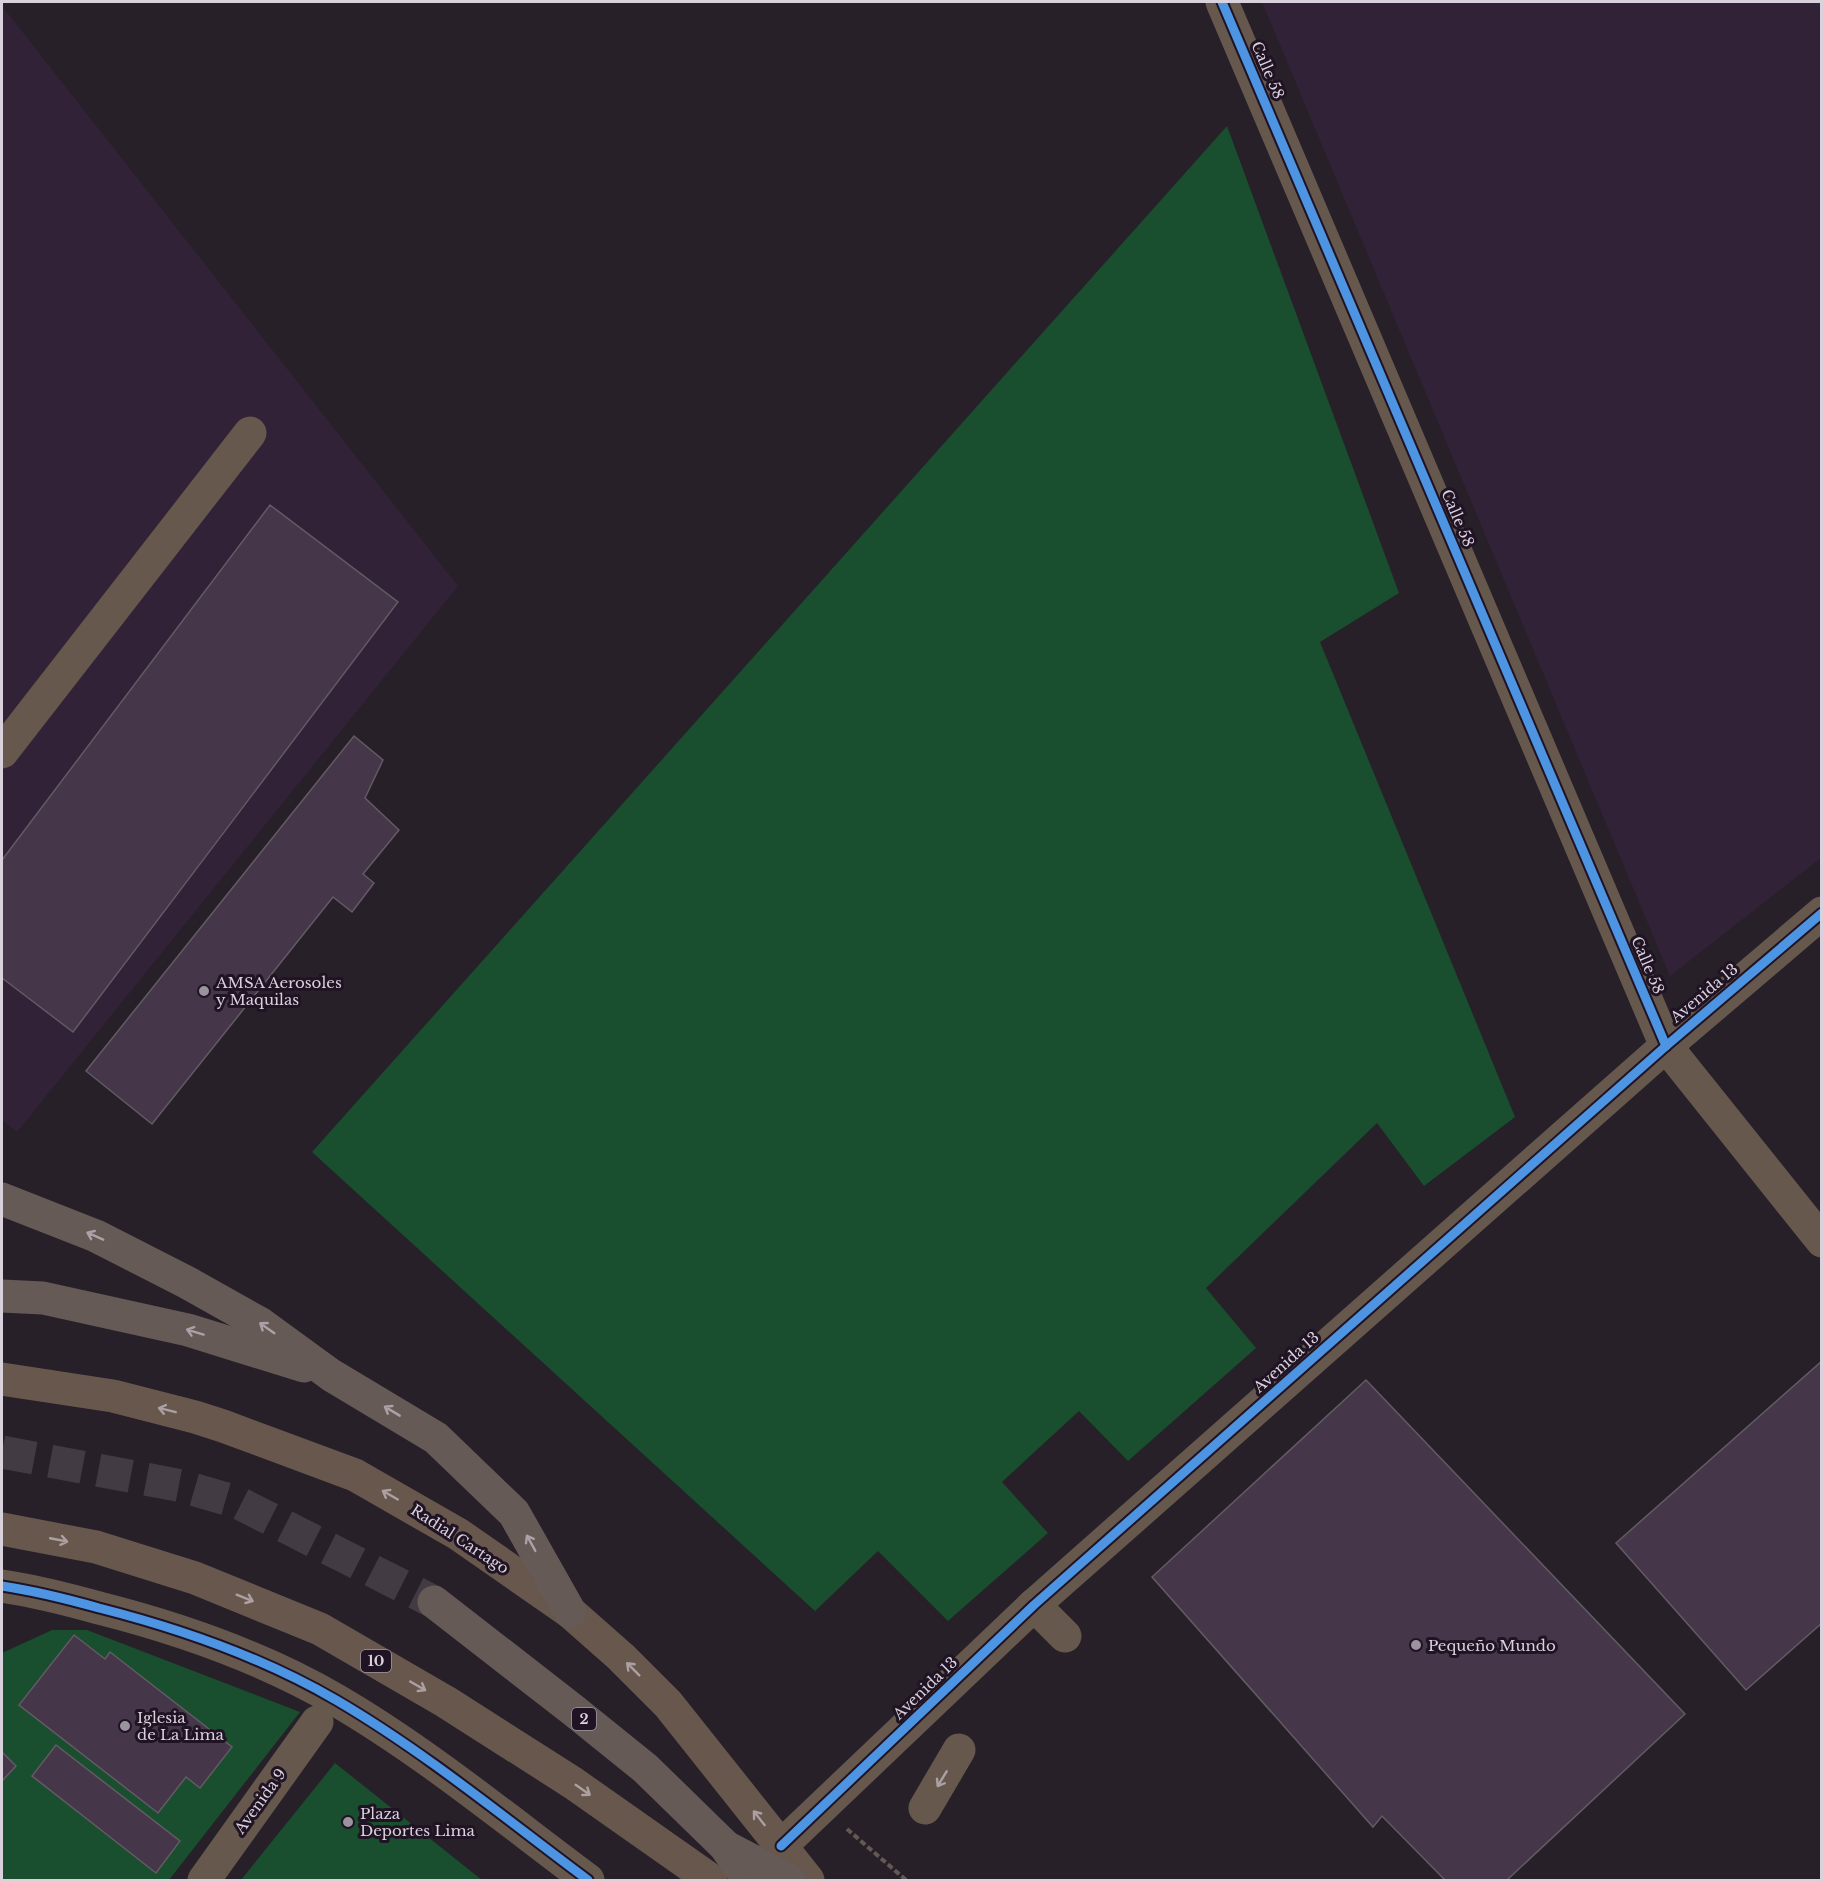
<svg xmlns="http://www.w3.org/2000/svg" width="1823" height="1882" viewBox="0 0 1823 1882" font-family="'Libre Baskerville',serif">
  <rect width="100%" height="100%" fill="#272029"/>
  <!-- built -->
  <g fill="#312237">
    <path d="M1262,2H1821V858L1670,976Z"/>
    <path d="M2,6L458,586L17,1132L2,1120Z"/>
  </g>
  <!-- green -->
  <g fill="#194e2e" fill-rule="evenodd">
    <path d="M1227,126L1399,593L1320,642L1515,1117L1424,1186L1377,1123L1206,1288L1256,1348L1128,1461L1079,1411L1002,1482L1048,1533L948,1621L878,1551L815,1611L312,1152Z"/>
    <path d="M52,1630H87L300,1712L169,1880H2V1653ZM73,1635L105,1659L231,1747L200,1787L186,1777L20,1705Z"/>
    <path d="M335,1763L482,1880H241Z"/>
  </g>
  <!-- building -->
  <g fill="#453749" stroke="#625b64" stroke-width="1.5">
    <path d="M270,505L398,602L73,1032L2,978V860Z"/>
    <path d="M354,736L383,760L365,798L399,830L363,874L374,883L352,912L333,897L152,1124L86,1071Z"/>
    <path d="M1822,1361V1623L1746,1690L1616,1543Z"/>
    <path d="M1366,1380L1685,1714L1507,1880H1445L1382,1816L1373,1827L1152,1577Z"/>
    <path d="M74,1635L105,1659L110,1652L232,1747L200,1788L186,1777L158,1813L19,1705Z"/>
    <path d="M56,1745L180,1841L156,1873L32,1776Z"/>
    <path d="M2,1752L16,1766L2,1781Z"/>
  </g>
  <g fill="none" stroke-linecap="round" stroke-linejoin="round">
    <!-- highway-tunnel -->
    <path stroke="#423b44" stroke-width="33" stroke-dasharray="33 16" stroke-linecap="butt" d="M2,1452L182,1486L237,1502L434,1602"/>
    <!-- path -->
    <path stroke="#625854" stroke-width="4" stroke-dasharray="6 3" stroke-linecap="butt" d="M847,1829L906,1880"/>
    <!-- minor -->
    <g stroke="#67584d" stroke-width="33">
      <path d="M1222,2L1666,1046L1822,1241"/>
      <path d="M2,752L250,433"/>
      <path d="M2,1586C35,1591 67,1599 99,1608C182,1629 262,1657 336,1700C425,1752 506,1819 588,1880"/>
      <path d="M1034,1605L1065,1636"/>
      <path d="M925,1808L959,1750"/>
      <path d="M781,1846L1034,1605L1666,1046L1822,913"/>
      <path d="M204,1880L317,1722"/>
    </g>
    <!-- major -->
    <g stroke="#68574d" stroke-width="33">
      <path d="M2,1379L113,1396L195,1417L223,1426L355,1475L458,1534L570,1612L621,1657L668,1704L808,1880"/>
      <path d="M2,1529L96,1547L195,1578L320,1629L446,1702L573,1783L711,1880"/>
    </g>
    <!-- highway -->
    <g stroke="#655a56" stroke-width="33">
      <path d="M2,1199L96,1236L188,1283L261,1324L331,1375L436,1438L514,1513L570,1612"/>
      <path d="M2,1296L43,1298L188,1330L304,1366"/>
      <path d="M434,1602L573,1710L645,1768L725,1846L749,1880"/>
      <path d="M730,1849L789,1880"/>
    </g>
    <defs>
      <g id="cycleway">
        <path d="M1222,2L1666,1046"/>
        <path d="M2,1586C35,1591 67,1599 99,1608C182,1629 262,1657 336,1700C425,1752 506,1819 588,1880"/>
        <path d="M781,1846L1034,1605L1666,1046L1822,913"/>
      </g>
    </defs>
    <!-- cycleway casing -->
    <use href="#cycleway" stroke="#1f1324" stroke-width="13"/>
    <!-- cycleway -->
    <use href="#cycleway" stroke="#4d94e3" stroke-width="9"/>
  </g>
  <!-- one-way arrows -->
  <defs><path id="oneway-shaft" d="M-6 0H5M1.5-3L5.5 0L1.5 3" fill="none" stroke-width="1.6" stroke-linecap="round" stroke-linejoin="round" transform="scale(1.5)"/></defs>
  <g stroke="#aba1a6">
    <use href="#oneway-shaft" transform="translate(95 1236) rotate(-156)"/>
    <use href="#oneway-shaft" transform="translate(267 1328) rotate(-145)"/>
    <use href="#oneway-shaft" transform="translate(195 1332) rotate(-163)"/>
    <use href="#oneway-shaft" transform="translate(392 1411) rotate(-149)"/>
    <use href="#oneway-shaft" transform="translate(531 1543) rotate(-119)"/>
  </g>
  <g stroke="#aca0a3">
    <use href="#oneway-shaft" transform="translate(167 1410) rotate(-166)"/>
    <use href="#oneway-shaft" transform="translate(390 1495) rotate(-150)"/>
    <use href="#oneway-shaft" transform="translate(59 1540) rotate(11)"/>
    <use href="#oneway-shaft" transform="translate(245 1598) rotate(22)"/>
    <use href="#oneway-shaft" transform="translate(633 1669) rotate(-135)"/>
    <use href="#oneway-shaft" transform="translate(418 1686) rotate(30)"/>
    <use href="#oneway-shaft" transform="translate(583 1790) rotate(35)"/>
    <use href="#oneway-shaft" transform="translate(759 1818) rotate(-128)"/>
  </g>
  <use stroke="#aba1a3" href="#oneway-shaft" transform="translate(942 1779) rotate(121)"/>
  <!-- markers -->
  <g fill="#9b939d" stroke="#1f1324" stroke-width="2">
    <circle cx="204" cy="991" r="6"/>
    <circle cx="1416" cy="1645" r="6"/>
    <circle cx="125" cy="1726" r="6"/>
    <circle cx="348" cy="1822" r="6"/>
  </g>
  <g text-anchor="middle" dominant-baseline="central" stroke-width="6" stroke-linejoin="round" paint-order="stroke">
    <!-- shield labels -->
    <g fill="#1f1324" stroke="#a198a5" stroke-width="1.5">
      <rect x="361" y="1650" width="30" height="22" rx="4.5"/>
      <rect x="572" y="1708" width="24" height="22" rx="4.5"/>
    </g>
    <g font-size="14" font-weight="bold" fill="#d9d1dc">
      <text x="376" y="1661">10</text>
      <text x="584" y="1719">2</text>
    </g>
    <!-- street labels -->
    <g font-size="15" fill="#d9d1dc" stroke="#1f1324">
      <text transform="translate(1268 70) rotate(67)">Calle 58</text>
      <text transform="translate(1458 518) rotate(67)">Calle 58</text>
      <text transform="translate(1648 965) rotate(67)">Calle 58</text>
      <text transform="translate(1704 993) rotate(-40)">Avenida 13</text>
      <text transform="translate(1286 1362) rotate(-42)">Avenida 13</text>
      <text transform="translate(460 1539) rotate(33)">Radial Cartago</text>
      <text transform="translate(925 1688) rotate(-44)">Avenida 13</text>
      <text transform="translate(260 1801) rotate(-54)">Avenida 9</text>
    </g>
    <!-- poi labels -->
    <g font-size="15" fill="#d9d1dc" stroke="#1f1324" text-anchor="start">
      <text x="216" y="982">AMSA Aerosoles<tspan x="216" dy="17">y Maquilas</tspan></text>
      <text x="1428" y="1645">Pequeño Mundo</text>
      <text x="137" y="1717">Iglesia<tspan x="137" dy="17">de La Lima</tspan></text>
      <text x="360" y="1813">Plaza<tspan x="360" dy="17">Deportes Lima</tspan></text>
    </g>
  </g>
  <!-- border -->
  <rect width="1823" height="1882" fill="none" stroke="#d9d1dc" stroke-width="6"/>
</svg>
